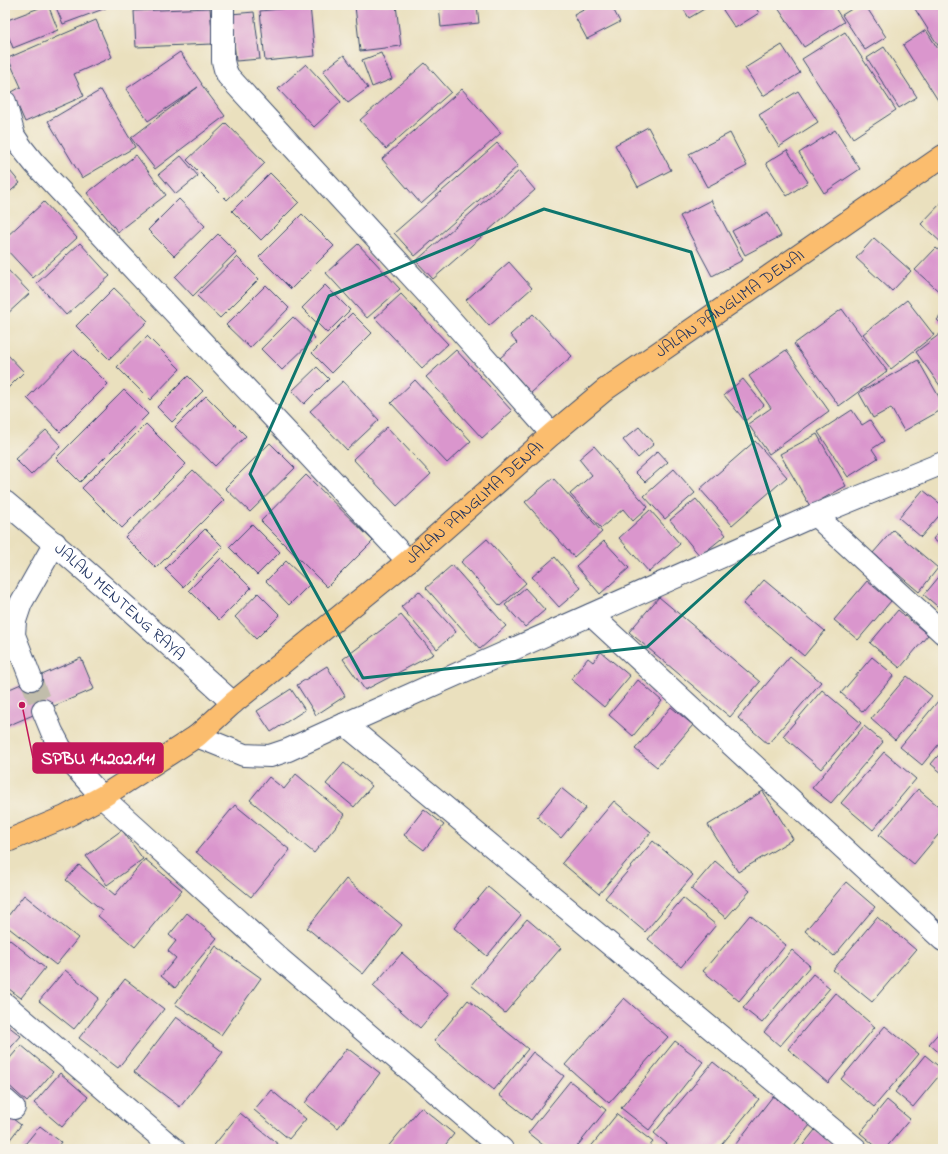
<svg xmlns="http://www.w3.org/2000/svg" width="948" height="1154" viewBox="0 0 948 1154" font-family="'Indie Flower',sans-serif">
  <rect width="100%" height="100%" fill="#f7f3e8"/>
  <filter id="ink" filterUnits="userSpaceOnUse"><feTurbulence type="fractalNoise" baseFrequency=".025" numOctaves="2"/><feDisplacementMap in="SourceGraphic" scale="8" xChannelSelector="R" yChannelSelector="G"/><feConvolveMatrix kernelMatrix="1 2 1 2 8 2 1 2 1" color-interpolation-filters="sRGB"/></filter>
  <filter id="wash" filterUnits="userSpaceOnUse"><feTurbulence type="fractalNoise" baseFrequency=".012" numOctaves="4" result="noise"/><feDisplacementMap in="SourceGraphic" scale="16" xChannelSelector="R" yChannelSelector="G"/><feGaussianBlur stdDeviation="0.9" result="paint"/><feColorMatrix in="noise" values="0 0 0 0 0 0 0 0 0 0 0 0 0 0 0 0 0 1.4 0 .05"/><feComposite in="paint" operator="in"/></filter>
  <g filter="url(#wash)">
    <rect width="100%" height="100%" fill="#eae0be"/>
    <g id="blocks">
      <!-- building -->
      <g fill="#da96cd">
        <path d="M47,5H48L58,30L13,48L5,27V21Z"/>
        <path d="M55,5H105L106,8L63,24Z"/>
        <path d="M360,5H396L401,46L360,51L355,6Z"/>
        <path d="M439,5H477L479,23L441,27Z"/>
        <path d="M593,5H611L620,22L587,39L574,15Z"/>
        <path d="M681,5H711L689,18Z"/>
        <path d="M731,5H754L759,13L735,28L723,10Z"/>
        <path d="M776,5H833L844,22L804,47Z"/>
        <path d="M858,5H865L886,37L865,50L842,15Z"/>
        <path d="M921,5H943V53L915,9Z"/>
        <path d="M310,6L315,56L265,61L260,11Z"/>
        <path d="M210,8L213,44L136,47L134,11Z"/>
        <path d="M254,12L260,59L236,61L231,14Z"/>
        <path d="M96,20L112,57L74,74L84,96L25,122L12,92L21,87L8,58Z"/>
        <path d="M926,30L943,57V104L941,105L903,45Z"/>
        <path d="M845,32L896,110L853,138L802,59Z"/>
        <path d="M782,45L800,73L763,96L745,68Z"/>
        <path d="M884,47L917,97L899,108L867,58Z"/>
        <path d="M180,52L202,84H201L225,116L155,169L131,138L198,87L148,121L126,89Z"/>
        <path d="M381,53L392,79L372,87L362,60Z"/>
        <path d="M344,55L368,88L348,103L323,71Z"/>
        <path d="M425,63L451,92L386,149L360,120Z"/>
        <path d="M306,64L341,102L314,127L278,89Z"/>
        <path d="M462,89L501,133L421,204L382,159Z"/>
        <path d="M101,90L135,147L82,178L48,121Z"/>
        <path d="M798,91L818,122L779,147L759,115Z"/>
        <path d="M226,123L265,163L227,200L187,160Z"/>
        <path d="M648,127L671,170L638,187L615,145Z"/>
        <path d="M835,130L860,169L824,193L799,153Z"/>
        <path d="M730,133L747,166L707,187L689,154Z"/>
        <path d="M497,143L518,166L415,256L394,233Z"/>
        <path d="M787,150L808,182L787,196L766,163Z"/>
        <path d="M136,155L166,195L118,232L87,193Z"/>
        <path d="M181,156L198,176L176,194L159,174Z"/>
        <path d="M5,165L20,183L5,196Z"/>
        <path d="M519,171L535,190L433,279L416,261Z"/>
        <path d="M270,173L299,202L261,240L232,211Z"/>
        <path d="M179,199L205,226L174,256L148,230Z"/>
        <path d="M711,200L743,260L712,276L680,216Z"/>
        <path d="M943,201V244L921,224Z"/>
        <path d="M44,202L77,238L33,278L5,248V238Z"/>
        <path d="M768,212L781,236L745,255L732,231Z"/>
        <path d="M302,214L334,246L291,289L259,257Z"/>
        <path d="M218,234L236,252L193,296L175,277Z"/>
        <path d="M874,238L911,271L892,291L856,258Z"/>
        <path d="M80,243L110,276L66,315L37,283Z"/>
        <path d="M358,244L400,289L367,318L326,273Z"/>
        <path d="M936,248L943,254V295L915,270Z"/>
        <path d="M237,257L259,279L220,318L197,296Z"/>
        <path d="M509,262L532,288L489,326L466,300Z"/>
        <path d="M5,267L30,293L5,316Z"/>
        <path d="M266,285L289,308L250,348L226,325Z"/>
        <path d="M325,285L350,310L327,333L302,308Z"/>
        <path d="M114,288L148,321L109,359L76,326Z"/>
        <path d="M401,294L448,344L422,368L375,318Z"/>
        <path d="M907,300L934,335L891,369L863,334Z"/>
        <path d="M842,309L887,371L839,406L794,344Z"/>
        <path d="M352,313L372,333L332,373L312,353Z"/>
        <path d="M943,313V325L937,320Z"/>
        <path d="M533,314L572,356L531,393L500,358L517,343L510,335Z"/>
        <path d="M293,317L315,338L282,370L261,349Z"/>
        <path d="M940,334L943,338V390L916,352Z"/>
        <path d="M147,336L180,369L150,400L117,367Z"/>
        <path d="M74,350L108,384L60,432L27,398Z"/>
        <path d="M456,350L512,411L482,438L426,377Z"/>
        <path d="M786,350L829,411L769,454L748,424L771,408L749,376Z"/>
        <path d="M5,352L24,372L5,391Z"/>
        <path d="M918,360L943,404V409L904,431L891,408L873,418L859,393Z"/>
        <path d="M317,367L329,379L304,404L292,391Z"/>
        <path d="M188,376L203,391L172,422L157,407Z"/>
        <path d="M743,379L764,405L745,421L724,395Z"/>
        <path d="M415,380L471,441L447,463L391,403Z"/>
        <path d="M343,381L379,420L347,450L310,411Z"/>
        <path d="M124,390L148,414L80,482L56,458Z"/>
        <path d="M206,396L246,436L215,466L175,427Z"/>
        <path d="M852,410L862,425L870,420L884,441L872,449L878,458L848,477L818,432Z"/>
        <path d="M146,424L186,464L122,528L82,488Z"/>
        <path d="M387,427L431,474L397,506L353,459Z"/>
        <path d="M639,427L654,444L638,458L623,440Z"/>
        <path d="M46,430L61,446L31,475L15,459Z"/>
        <path d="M817,434L846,486L810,506L780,454Z"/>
        <path d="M755,441L787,477L732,525L700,489Z"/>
        <path d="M270,443L295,468L250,512L225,488Z"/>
        <path d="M594,446L648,507L633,521L623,509L601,528L570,494L592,475L579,459Z"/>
        <path d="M658,451L668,462L645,482L635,472Z"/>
        <path d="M674,469L695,493L665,519L644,496Z"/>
        <path d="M193,470L224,500L156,568L125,537Z"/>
        <path d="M306,475L373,541L327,587L261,521Z"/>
        <path d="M553,478L602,532L574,557L525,502Z"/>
        <path d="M923,490L943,506V511L921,537L899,518Z"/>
        <path d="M696,499L726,535L700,556L670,520Z"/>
        <path d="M650,510L680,544L649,572L619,538Z"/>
        <path d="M252,524L280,552L257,575L229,547Z"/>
        <path d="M943,527V547L933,539Z"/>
        <path d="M205,529L223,547L183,587L165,569Z"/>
        <path d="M893,530L938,568L919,592L873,553Z"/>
        <path d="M487,539L526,583L500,606L461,562Z"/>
        <path d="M604,541L629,568L600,594L576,566Z"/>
        <path d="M555,557L581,588L559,607L532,577Z"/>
        <path d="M221,558L251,588L219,620L189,590Z"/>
        <path d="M286,561L310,584L289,605L266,581Z"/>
        <path d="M452,565L506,626L480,649L426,588Z"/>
        <path d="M943,572V611L924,595Z"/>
        <path d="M764,580L825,631L804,656L743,604Z"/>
        <path d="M867,581L891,601L858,640L834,620Z"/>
        <path d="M525,588L545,610L525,627L505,605Z"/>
        <path d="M419,591L456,632L437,649L401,607Z"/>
        <path d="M258,593L280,615L256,639L235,617Z"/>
        <path d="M659,597L760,682L730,717L629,632Z"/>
        <path d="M898,610L928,635L900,668L870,643Z"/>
        <path d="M401,615L434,654L365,690L343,659Z"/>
        <path d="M601,652L630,676L604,707L571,679L588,658L593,662Z"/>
        <path d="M790,656L821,682L768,744L738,718Z"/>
        <path d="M872,657L894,675L863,712L841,693Z"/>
        <path d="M81,658L94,689L5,727V691Z"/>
        <path d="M327,666L345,696L316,715L297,685Z"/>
        <path d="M907,676L932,696L895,740L871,719Z"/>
        <path d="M638,680L662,701L633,736L609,715Z"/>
        <path d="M291,689L305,710L271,732L257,711Z"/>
        <path d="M822,690L861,723L821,769L783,736Z"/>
        <path d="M943,695V739L922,765L900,747Z"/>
        <path d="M671,707L693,725L657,767L635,749Z"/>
        <path d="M864,726L883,742L831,803L812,788Z"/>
        <path d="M943,750V774L931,764Z"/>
        <path d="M884,752L916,779L873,830L841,803Z"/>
        <path d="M344,763L372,786L354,807L326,784Z"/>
        <path d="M296,774L345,815L314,853L250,800L269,777L284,789Z"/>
        <path d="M561,788L586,808L561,838L537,817Z"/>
        <path d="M918,789L943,810V829L914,864L879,835Z"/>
        <path d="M763,791L793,839L738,872L708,825Z"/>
        <path d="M614,801L651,832L599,894L562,863Z"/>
        <path d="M235,805L290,850L251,897L196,852Z"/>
        <path d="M424,809L444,825L424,850L404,835Z"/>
        <path d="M122,830L143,859L107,885L86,856Z"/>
        <path d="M653,841L693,875L645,932L605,898Z"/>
        <path d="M145,859L182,890L135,947L98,916L102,910L66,880L79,865L115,895Z"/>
        <path d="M715,861L750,891L726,918L691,889Z"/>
        <path d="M346,879L402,925L363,974L307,928Z"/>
        <path d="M846,882L875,907L834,956L805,931Z"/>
        <path d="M488,887L521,915L487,956L454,928Z"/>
        <path d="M24,895L78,938L56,965L5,925V920Z"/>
        <path d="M683,898L716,925L681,967L648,939Z"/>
        <path d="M187,913L217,938L175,988L161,976L176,958L168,951L176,941L169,935Z"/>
        <path d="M750,915L786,945L739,1001L703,971Z"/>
        <path d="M877,917L916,950L872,1002L833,970Z"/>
        <path d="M527,919L561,948L505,1013L471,985Z"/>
        <path d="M5,936L45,968L21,998L5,986Z"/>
        <path d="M216,946L261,978L221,1035L175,1004Z"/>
        <path d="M792,950L810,966L762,1023L743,1008Z"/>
        <path d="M402,953L449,994L420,1028L373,986Z"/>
        <path d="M65,970L99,998L74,1029L39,1001Z"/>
        <path d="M813,974L830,988L780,1046L764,1032Z"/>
        <path d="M125,979L164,1009L118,1068L79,1038Z"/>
        <path d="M835,993L875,1027L828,1083L788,1049Z"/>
        <path d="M624,998L668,1037L609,1103L565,1065Z"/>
        <path d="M468,1000L528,1049L494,1090L434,1041Z"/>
        <path d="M176,1017L223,1052L180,1107L134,1072Z"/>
        <path d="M7,1025L21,1036L5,1054V1028Z"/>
        <path d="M885,1026L919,1054L874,1107L841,1079Z"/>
        <path d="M943,1028V1056L929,1044Z"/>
        <path d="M675,1041L703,1062L649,1130L621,1108Z"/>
        <path d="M21,1045L53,1072L27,1102L5,1082V1064Z"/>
        <path d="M347,1048L380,1073L338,1128L305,1103Z"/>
        <path d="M533,1052L564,1076L531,1120L499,1095Z"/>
        <path d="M925,1055L943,1070V1071L913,1107L895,1092Z"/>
        <path d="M713,1062L759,1099L718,1149H673L654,1133Z"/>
        <path d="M60,1073L88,1097L62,1127L34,1103Z"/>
        <path d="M570,1081L606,1110L575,1149H548L528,1133Z"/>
        <path d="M271,1090L306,1119L289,1139L254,1110Z"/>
        <path d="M773,1096L810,1125L791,1149H732Z"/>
        <path d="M887,1100L910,1119L885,1149H879L860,1133Z"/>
        <path d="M421,1107L454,1134L442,1149H386Z"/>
        <path d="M5,1113L21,1125L5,1146Z"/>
        <path d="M240,1113L279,1145L276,1149H211Z"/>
        <path d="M617,1114L653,1142L647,1149H589Z"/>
        <path d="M40,1126L61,1142L56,1149H21Z"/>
        <path d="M815,1130L839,1149H800Z"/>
      </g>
    </g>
  </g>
  <g filter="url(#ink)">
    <use href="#blocks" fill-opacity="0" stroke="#3a4a6c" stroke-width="1"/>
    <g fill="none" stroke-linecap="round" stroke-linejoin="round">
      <!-- minor-tunnel -->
      <path stroke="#c1bdab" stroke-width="22" stroke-dasharray="22 11" stroke-linecap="butt" d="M31,679L43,710"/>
      <defs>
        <g id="minor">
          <path d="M223,5V61L225,69L228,76L435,302L552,434"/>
          <path d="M5,102L14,136L22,148L34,163L408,561"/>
          <path id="s1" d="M5,502C83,567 158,635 233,703"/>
          <path d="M815,515L943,633"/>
          <path d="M591,615L943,940"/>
          <path d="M31,679L14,635L15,621L21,603L55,543"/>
          <path d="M43,710L52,732L60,747L68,759L102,797L280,959L502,1149"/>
          <path d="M345,724L856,1149"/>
          <path d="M197,736L244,755L270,756L288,750L345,724L815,515L943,463"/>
          <path d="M5,1004L174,1149"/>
          <path d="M5,1100L14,1108"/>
        </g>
        <g id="major">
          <path id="s2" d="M5,842L65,817L102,797L197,736L233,703L408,561L552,434L606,389L943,156"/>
        </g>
      </defs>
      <!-- minor casing -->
      <use href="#minor" stroke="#3a4a6c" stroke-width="24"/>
      <!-- major casing -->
      <use href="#major" stroke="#3a4a6c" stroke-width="24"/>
      <!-- minor -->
      <use href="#minor" stroke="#fff" stroke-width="22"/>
      <!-- major -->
      <use href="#major" stroke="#fbbd6e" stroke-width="22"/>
    </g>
  </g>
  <!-- marked area -->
  <path fill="none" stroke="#0f766e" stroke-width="3" stroke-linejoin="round" d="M544,209L691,252L780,526L647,647L363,678L250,474L329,296Z"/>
  <g text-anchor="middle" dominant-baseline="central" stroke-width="3.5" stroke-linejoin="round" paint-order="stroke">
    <!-- street labels -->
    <g font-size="17" fill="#1b2f5e" stroke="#f7f3e8">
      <text stroke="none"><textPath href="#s2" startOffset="907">JALAN PANGLIMA DENAI</textPath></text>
      <text stroke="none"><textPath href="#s2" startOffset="583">JALAN PANGLIMA DENAI</textPath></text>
      <text stroke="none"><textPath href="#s1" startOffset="152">JALAN MENTENG RAYA</textPath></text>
    </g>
  </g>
  <!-- callouts -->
  <path fill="none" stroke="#c2185b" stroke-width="1.5" d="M22 705L33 758"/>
  <circle fill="#c2185b" stroke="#f7f3e8" stroke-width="1.5" cx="22" cy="705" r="4"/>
  <rect fill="#c2185b" stroke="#c2185b" stroke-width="1.5" x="33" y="743" width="130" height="30" rx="4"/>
  <g font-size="18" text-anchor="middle" font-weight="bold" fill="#fff">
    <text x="98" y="764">SPBU 14.202.141</text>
  </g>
  <!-- margin -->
  <rect width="948" height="1154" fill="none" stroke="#f7f3e8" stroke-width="20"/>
</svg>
